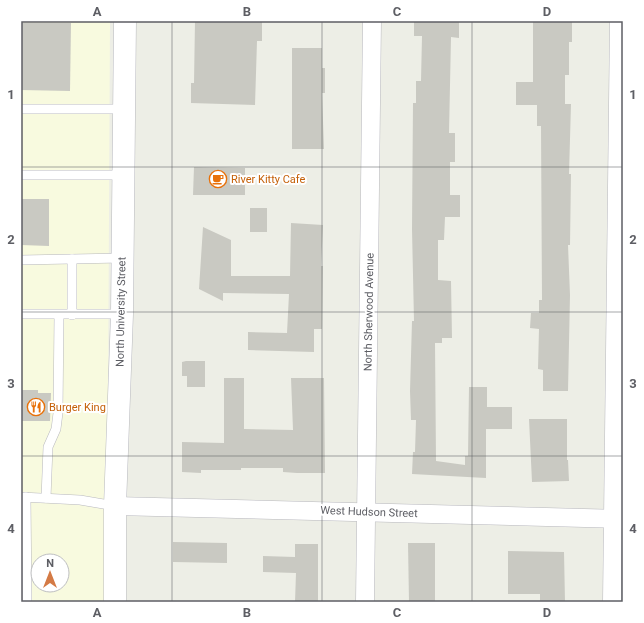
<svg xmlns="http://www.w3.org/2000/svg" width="644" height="623" viewBox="0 0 644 623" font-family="Roboto,sans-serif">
  <rect width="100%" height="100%" fill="#edeee6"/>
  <!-- commercial -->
  <path fill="#f8fadf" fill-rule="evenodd" d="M21,21H110L107,602H21ZM38,561H62V585H38Z"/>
  <!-- building -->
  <g fill="#c9c9c2">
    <path d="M195,21H262V41H257L255,105L191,103V83H194Z"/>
    <path d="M414,21H459V38L451,37L449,133H455V162H450V195H460V217H445L444,240H438V280L451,281L452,338H442V343H435L436,461L465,465V456H468L469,387H487V407H512V429H486V478L412,474L413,452H415L416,420H411L410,391L412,321H414L412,229L413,103H416V81H421L422,36H414Z"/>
    <path d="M533,21L572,22V42H569V75H565V104H571L569,174H571L570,245H568L570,295L568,391H543V370L538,369L539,329L530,328L531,313H539V300H542L541,126H537V105H516V82H533Z"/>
    <path d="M21,23H71L70,91L21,90Z"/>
    <path d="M292,48H322V68H325V93H322L324,149H292Z"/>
    <path d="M194,167L245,168V195H193Z"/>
    <path d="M21,199H49V246L21,245Z"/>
    <rect x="250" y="208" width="17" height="24"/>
    <path d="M291,223L323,225L321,266H323L322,329H314V352L248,350V332L287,333L289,294L223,293V301L199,289L203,227L231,240V276H290Z"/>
    <path d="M186,361H205V387H187V376H182V362Z"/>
    <path d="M224,378H244V429L293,430L291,378H324L325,473H297L283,472V468H241V470H201V473L182,472V442L224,443Z"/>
    <path d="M21,390H38V393H51L50,421H21Z"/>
    <path d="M529,419H567V460H568L569,481L532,482Z"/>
    <path d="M173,542L227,543V563L173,562Z"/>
    <path d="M408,543H435V602H409Z"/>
    <path d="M295,544H318V602H295L296,573L263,572V556L295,557Z"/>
    <path d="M508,551L564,552L565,602H540V594H508Z"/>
  </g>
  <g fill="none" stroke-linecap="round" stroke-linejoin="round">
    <defs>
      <g id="lane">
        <path d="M21,109H124"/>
        <path d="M21,175H123"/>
        <path d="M72,259V315"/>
        <path d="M21,260L122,258"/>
        <path d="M21,314H122"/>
        <path d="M21,497L80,500L115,506"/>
        <path d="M26,497L27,602"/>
        <path d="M46,498L48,447L56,429L58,413L59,315"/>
      </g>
      <g id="street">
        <path d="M115,506L623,519"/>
        <path d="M365,602L372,21"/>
        <path d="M612,602L619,21"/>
      </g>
      <path id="secondary" d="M115,602V506L122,314L125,21"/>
    </defs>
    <!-- lane casing -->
    <use href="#lane" stroke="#b8b8be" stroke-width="10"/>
    <!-- street casing -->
    <use href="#street" stroke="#b8b8be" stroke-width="19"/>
    <!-- secondary casing -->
    <use href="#secondary" stroke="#b7b8be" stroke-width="23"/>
    <!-- lane -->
    <use href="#lane" stroke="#fff" stroke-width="9"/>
    <!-- street -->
    <use href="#street" stroke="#fff" stroke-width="18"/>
    <!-- secondary -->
    <use href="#secondary" stroke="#fff" stroke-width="22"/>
  </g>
  <!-- grid -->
  <path fill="none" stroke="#5d5e64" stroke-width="1" stroke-opacity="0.55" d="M172,21V602M322,21V602M472,21V602M21,167H623M21,312H623M21,456H623"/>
  <!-- icons -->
  <defs>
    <symbol id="cafe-ring" viewBox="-11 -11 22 22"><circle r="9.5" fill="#fff" stroke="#e8710a" stroke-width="1.5"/><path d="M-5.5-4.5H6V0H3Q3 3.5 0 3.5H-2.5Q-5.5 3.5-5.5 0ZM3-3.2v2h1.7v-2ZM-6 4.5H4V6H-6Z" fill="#e8710a"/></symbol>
    <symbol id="restaurant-ring" viewBox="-11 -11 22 22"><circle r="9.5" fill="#fff" stroke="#e8710a" stroke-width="1.5"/><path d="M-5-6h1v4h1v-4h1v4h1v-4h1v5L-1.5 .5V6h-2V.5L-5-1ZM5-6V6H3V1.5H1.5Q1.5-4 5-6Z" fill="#e8710a"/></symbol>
  </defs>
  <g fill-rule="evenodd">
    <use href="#cafe-ring" x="208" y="169" width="20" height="20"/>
    <use href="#restaurant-ring" x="26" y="397" width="20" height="20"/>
  </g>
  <g text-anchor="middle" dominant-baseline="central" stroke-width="4" stroke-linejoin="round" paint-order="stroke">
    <!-- food labels -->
    <g font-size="11" fill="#c56008" stroke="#fff" text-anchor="start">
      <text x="231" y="179">River Kitty Cafe</text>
      <text x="49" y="407">Burger King</text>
    </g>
    <!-- street labels -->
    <g font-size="11" fill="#5d5e64" stroke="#fff">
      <text transform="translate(121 312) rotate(-89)">North University Street</text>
      <text transform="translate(369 312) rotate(-89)">North Sherwood Avenue</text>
      <text transform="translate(369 512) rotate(2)">West Hudson Street</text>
    </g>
  </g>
  <!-- border -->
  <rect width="644" height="623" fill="none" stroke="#ffffff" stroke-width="44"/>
  <!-- north arrow -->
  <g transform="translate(50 573)"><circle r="19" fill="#ffffff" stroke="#bebfc1"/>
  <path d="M0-3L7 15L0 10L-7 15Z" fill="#d47a45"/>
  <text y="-6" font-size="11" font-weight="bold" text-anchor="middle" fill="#5d5e64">N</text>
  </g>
  <rect x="22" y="22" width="600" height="579" fill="none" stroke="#5d5e64" stroke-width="1.5"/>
  <g font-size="13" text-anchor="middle" font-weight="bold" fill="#5d5e64">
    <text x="97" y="16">A</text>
    <text x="247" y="16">B</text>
    <text x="397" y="16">C</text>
    <text x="547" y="16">D</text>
    <text x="11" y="99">1</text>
    <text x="633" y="99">1</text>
    <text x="11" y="244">2</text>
    <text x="633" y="244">2</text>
    <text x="11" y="388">3</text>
    <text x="633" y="388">3</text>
    <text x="11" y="533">4</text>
    <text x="633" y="533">4</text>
    <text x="97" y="617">A</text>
    <text x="247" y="617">B</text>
    <text x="397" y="617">C</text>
    <text x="547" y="617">D</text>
  </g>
</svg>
